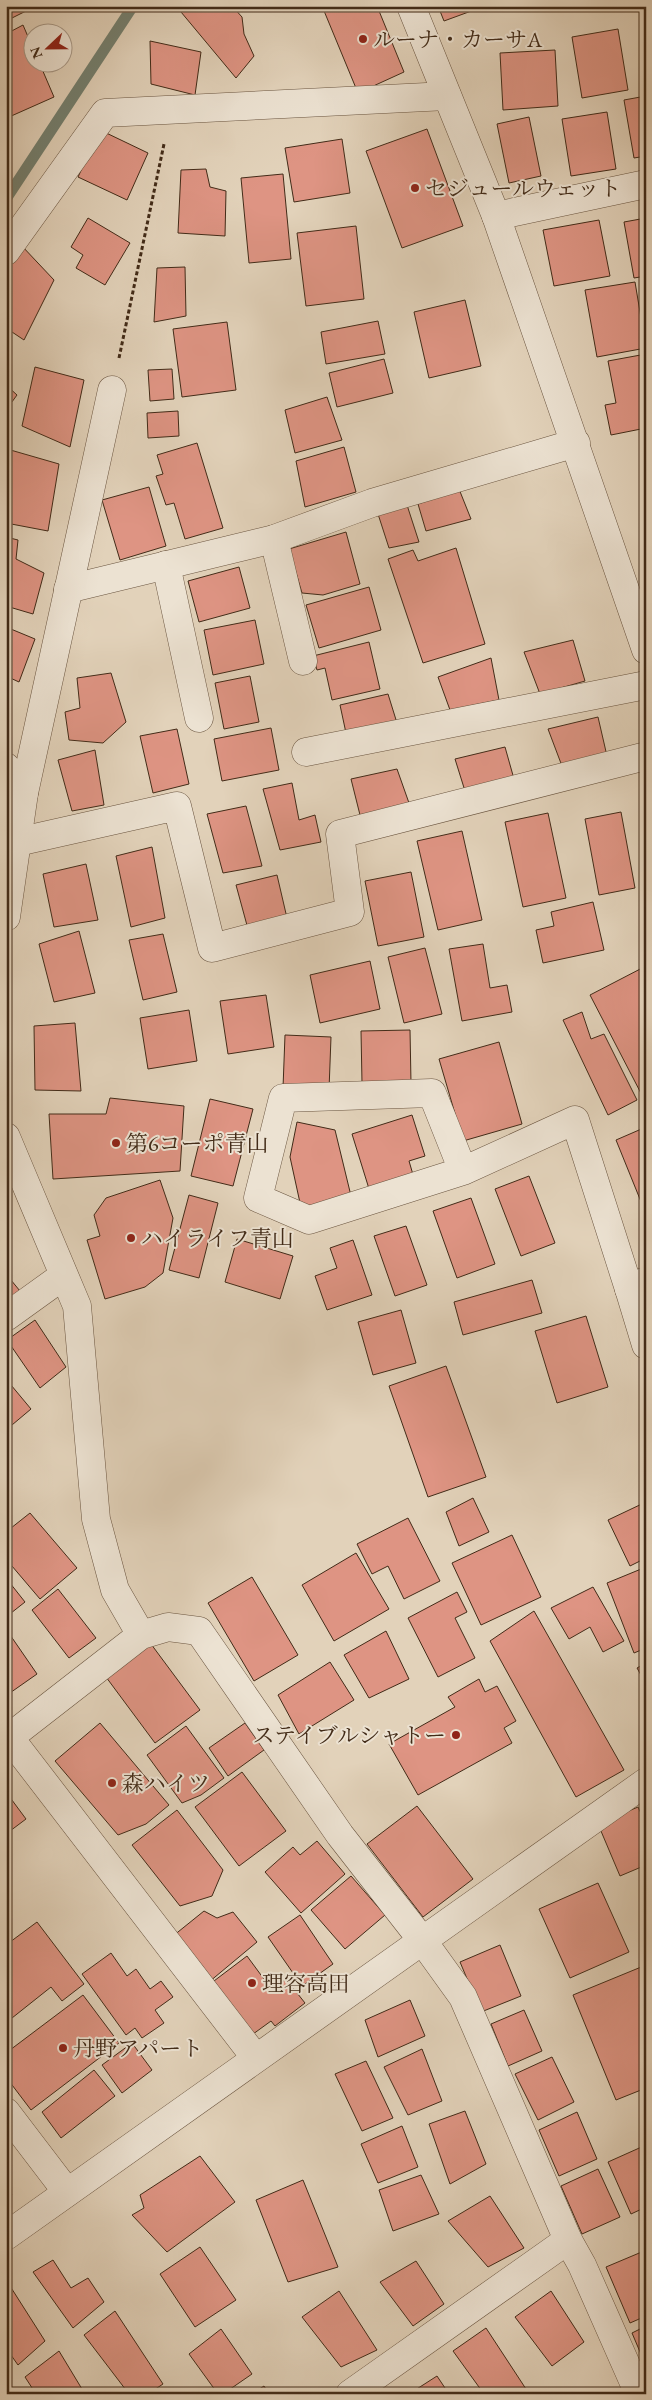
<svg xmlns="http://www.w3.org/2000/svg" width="652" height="2400" viewBox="0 0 652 2400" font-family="'EB Garamond','Noto Serif JP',serif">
  <rect width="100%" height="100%" fill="#e2d2ba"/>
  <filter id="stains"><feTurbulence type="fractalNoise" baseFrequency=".004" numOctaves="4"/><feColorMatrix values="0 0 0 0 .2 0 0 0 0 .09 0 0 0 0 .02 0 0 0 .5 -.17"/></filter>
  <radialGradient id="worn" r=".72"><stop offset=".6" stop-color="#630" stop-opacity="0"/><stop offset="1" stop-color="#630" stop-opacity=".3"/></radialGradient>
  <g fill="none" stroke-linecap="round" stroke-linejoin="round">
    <!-- stream -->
    <path stroke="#748070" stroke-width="11" d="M6,199L133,6"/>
  </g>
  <!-- building -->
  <g fill="#de9483" stroke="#422b18">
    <path d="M6,6H36L6,21Z"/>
    <path d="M176,6H232L242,17L244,34L254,56L236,78Z"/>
    <path d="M322,6H377L404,72L358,93Z"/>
    <path d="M438,6H485L444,21Z"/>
    <path d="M23,25L32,46V62H39L54,97L9,117L6,110V34Z"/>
    <path d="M618,29L628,90L582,98L572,37Z"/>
    <path d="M150,41L201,52L195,95L151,84Z"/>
    <path d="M555,50L558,106L503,110L500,53Z"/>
    <path d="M646,96V156L634,158L624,100Z"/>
    <path d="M607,112L616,169L571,176L562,119Z"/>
    <path d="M529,117L541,176L509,183L497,124Z"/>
    <path d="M427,129L463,226L402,248L366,151Z"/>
    <path d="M100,130L148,153L127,200L78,177Z"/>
    <path d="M342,139L350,193L294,202L285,148Z"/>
    <path d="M206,169L210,187L226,191L225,236L178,233L181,170Z"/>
    <path d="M283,174L291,259L249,263L241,178Z"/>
    <path d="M88,218L130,243L105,285L76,268L83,255L71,247Z"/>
    <path d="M646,218V276L634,278L624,222Z"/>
    <path d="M599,220L610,276L554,286L543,230Z"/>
    <path d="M356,226L364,299L306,306L297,233Z"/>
    <path d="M21,245L54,280L24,340L6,328V270Z"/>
    <path d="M185,267L186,316L154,322L157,268Z"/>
    <path d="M635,282L646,348L597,357L585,290Z"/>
    <path d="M465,300L481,366L429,378L414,312Z"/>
    <path d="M378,321L385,354L326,364L321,332Z"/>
    <path d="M227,322L236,390L182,397L173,329Z"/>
    <path d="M646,354V428L611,435L605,405L616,403L608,361Z"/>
    <path d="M384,359L393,393L337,407L329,373Z"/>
    <path d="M35,367L84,380L70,447L22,426Z"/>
    <path d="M172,369L174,399L150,401L148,370Z"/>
    <path d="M6,385L17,395L6,410Z"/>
    <path d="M327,397L342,440L295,453L285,410Z"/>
    <path d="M178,411L179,436L148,438L147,413Z"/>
    <path d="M197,443L223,528L185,539L174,503L166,505L156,476L163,474L157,455Z"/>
    <path d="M344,447L356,492L305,507L296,461Z"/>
    <path d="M7,449L59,464L48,531L6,523Z"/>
    <path d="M149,487L166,546L120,560L102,500Z"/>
    <path d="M459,489L471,519L426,531L418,504Z"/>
    <path d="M407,505L419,542L389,548L378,514Z"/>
    <path d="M346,532L360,584L323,595L302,593L289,549Z"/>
    <path d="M6,537L18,540L16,559L44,573L33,614L6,606Z"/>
    <path d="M456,548L485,644L423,663L388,559L413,550L418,561Z"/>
    <path d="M239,567L250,608L199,622L188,581Z"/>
    <path d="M369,587L381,630L319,648L306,605Z"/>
    <path d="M255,620L264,664L213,675L204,630Z"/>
    <path d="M6,627L35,639L19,682L6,676Z"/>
    <path d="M573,640L585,681L540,694L524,652Z"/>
    <path d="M369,642L380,689L332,700L325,668L317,670L313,656Z"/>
    <path d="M491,658L499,700L450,710L438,677Z"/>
    <path d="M111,673L126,722L103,743L69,740L65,712L80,708L77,678Z"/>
    <path d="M250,676L259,722L224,729L215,683Z"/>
    <path d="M388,694L397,723L346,733L340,705Z"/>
    <path d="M598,717L607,756L562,766L548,729Z"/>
    <path d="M271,728L279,770L222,781L214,739Z"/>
    <path d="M177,729L189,784L153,793L140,736Z"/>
    <path d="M505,747L514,779L465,791L455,759Z"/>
    <path d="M95,750L104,805L72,811L58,760Z"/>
    <path d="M397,769L409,803L360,815L351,779Z"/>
    <path d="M292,783L299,820L315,815L321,842L280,850L263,789Z"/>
    <path d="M246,806L262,866L223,873L207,814Z"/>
    <path d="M621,812L635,888L599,895L585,819Z"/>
    <path d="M548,813L566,898L523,907L505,822Z"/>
    <path d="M462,831L482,920L438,930L417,841Z"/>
    <path d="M152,847L165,918L131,927L116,856Z"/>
    <path d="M86,864L98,920L54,927L43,874Z"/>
    <path d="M411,872L424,937L378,946L365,881Z"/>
    <path d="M277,875L287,918L248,929L236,885Z"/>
    <path d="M593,902L604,950L543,963L536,930L554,926L551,912Z"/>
    <path d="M79,931L95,993L54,1002L39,944Z"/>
    <path d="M163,934L177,992L143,1000L129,940Z"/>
    <path d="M483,944L490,988L507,985L512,1012L462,1021L449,949Z"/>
    <path d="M425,948L442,1014L404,1023L388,957Z"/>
    <path d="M370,961L380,1009L320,1023L310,975Z"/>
    <path d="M646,966V1100L645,1101L590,995Z"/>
    <path d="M266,995L274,1047L228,1054L220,1001Z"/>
    <path d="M189,1010L197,1061L148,1069L140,1018Z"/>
    <path d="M582,1012L591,1039L604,1034L637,1100L608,1115L563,1020Z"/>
    <path d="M75,1023L81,1091L35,1090L34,1026Z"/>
    <path d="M410,1030L411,1083H362L361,1031Z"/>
    <path d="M285,1035L331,1037L329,1090L283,1088Z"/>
    <path d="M499,1042L522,1124L463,1141L439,1059Z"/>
    <path d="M110,1098L184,1106L180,1171L53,1179L49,1114H106Z"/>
    <path d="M210,1099L253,1109L233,1186L191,1176Z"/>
    <path d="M412,1115L425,1156L409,1161L414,1178L370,1192L352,1134Z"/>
    <path d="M297,1122L335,1130L352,1200L302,1212L290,1157Z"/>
    <path d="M646,1127V1214L616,1140Z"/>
    <path d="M529,1176L555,1243L521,1256L495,1189Z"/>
    <path d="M160,1180L173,1218L163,1273L145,1287L105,1299L87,1240L100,1236L94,1215L106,1198Z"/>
    <path d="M189,1195L218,1203L199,1278L169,1270Z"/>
    <path d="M471,1198L495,1264L457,1278L433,1211Z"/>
    <path d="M406,1226L427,1285L395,1296L374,1236Z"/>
    <path d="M237,1239L293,1256L280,1299L225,1282Z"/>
    <path d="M353,1240L372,1295L327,1310L315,1276L337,1268L330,1248Z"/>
    <path d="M6,1274L20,1291L6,1301Z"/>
    <path d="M532,1280L542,1313L463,1335L454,1302Z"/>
    <path d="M401,1310L416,1363L373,1375L358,1322Z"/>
    <path d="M586,1316L608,1387L557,1403L535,1331Z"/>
    <path d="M35,1320L66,1367L40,1388L7,1340Z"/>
    <path d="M446,1366L486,1477L428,1497L389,1386Z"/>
    <path d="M6,1379L31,1409L6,1430Z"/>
    <path d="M473,1498L489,1532L459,1546L446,1512Z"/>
    <path d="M646,1502V1558L630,1566L608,1520Z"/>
    <path d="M30,1513L77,1568L40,1599L6,1559V1532Z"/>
    <path d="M408,1518L440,1581L404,1599L388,1566L372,1574L357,1544Z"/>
    <path d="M512,1535L541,1597L481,1625L452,1563Z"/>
    <path d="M356,1553L389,1609L334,1641L302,1585Z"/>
    <path d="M646,1567V1648L634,1653L607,1583Z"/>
    <path d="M252,1577L298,1655L254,1681L208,1603Z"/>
    <path d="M6,1578L25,1602L6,1617Z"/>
    <path d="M593,1587L624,1641L603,1652L590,1627L569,1639L551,1608Z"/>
    <path d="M58,1589L96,1638L69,1658L32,1610Z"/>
    <path d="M457,1592L467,1612L455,1618L475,1658L438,1677L408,1618Z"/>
    <path d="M534,1611L624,1770L576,1797L490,1641Z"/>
    <path d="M6,1629L37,1674L7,1695H6Z"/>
    <path d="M386,1631L409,1679L369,1698L344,1655Z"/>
    <path d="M151,1644L200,1710L155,1743L106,1677Z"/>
    <path d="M330,1662L354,1700L299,1734L278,1695Z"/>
    <path d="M646,1663V1684L637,1668Z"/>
    <path d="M479,1679L485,1692L497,1686L516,1721L504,1728L512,1743L418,1795L389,1744L455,1707L448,1697Z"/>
    <path d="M100,1723L169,1805L146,1824L118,1835L55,1761Z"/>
    <path d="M245,1723L264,1750L228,1776L209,1748Z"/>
    <path d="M186,1726L224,1778L201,1795L182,1803L147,1755Z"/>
    <path d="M242,1772L286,1831L239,1866L195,1807Z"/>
    <path d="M6,1792L26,1819L6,1834Z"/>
    <path d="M417,1806L473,1879L423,1917L367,1844Z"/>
    <path d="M638,1807L646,1824V1865L620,1876L598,1824Z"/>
    <path d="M177,1810L223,1870L212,1896L180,1906L132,1845Z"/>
    <path d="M317,1841L345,1874L301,1913L265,1872L293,1847L300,1855Z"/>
    <path d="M351,1876L385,1915L345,1949L311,1910Z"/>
    <path d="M598,1883L629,1952L570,1978L539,1909Z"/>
    <path d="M204,1911L217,1918L233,1912L257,1942L209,1982L173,1936Z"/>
    <path d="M300,1915L333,1964L302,1986L268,1937Z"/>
    <path d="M37,1922L84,1984L62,2001L51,1987L12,2018L6,2010V1945Z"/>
    <path d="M500,1945L521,1996L481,2012L460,1962Z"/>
    <path d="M111,1953L127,1976L136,1969L150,1989L161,1981L173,1997L155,2010L164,2023L142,2038L135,2028L126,2035L82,1974Z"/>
    <path d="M247,1956L272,1990L286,1979L305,2003L275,2026L271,2021L249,2037L210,1984Z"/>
    <path d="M646,1965V2088L616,2100L573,1995Z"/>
    <path d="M83,1995L119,2043L31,2110L6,2077V2053Z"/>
    <path d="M410,2000L425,2036L378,2057L365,2020Z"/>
    <path d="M524,2010L542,2051L508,2066L491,2024Z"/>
    <path d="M132,2043L152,2070L122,2093L102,2065Z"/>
    <path d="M422,2049L442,2101L408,2115L384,2067Z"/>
    <path d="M552,2057L574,2102L538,2120L515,2074Z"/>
    <path d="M366,2061L393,2118L362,2131L335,2074Z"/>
    <path d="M94,2070L115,2096L61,2138L42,2112Z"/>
    <path d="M465,2111L486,2164L450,2184L429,2124Z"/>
    <path d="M577,2112L597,2159L559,2176L539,2130Z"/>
    <path d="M402,2126L418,2167L378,2183L361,2144Z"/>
    <path d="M646,2145V2207L631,2214L608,2162Z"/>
    <path d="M200,2156L235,2202L167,2252L132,2215L144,2208L140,2195Z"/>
    <path d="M598,2169L620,2217L582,2234L561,2186Z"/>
    <path d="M421,2175L439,2214L393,2231L379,2190Z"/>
    <path d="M303,2180L338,2267L288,2282L256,2200Z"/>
    <path d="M6,2187L12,2195L6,2199Z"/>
    <path d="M490,2196L524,2248L488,2267L448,2221Z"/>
    <path d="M200,2247L236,2300L195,2327L160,2274Z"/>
    <path d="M644,2251L646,2256V2316L630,2323L606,2267Z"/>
    <path d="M53,2260L71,2288L88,2278L104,2302L73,2328L33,2272Z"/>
    <path d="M416,2261L444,2304L413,2326L380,2282Z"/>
    <path d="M10,2286L45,2341L18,2365L6,2348V2288Z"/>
    <path d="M339,2291L377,2350L341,2367L302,2317Z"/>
    <path d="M551,2291L584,2342L552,2366L515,2317Z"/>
    <path d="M115,2311L163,2384L148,2394H129L84,2335Z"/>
    <path d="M646,2326V2366L632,2333Z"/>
    <path d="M486,2328L526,2389L519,2394H484L453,2351Z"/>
    <path d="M221,2329L252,2374L223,2394H218L189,2354Z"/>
    <path d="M59,2351L85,2394H36L25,2377Z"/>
    <path d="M437,2376L449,2394H409Z"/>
    <path d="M264,2386L269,2394H252Z"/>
  </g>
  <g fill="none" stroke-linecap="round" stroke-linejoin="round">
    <defs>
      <g id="street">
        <path d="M411,6L496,216L646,650"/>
        <path d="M496,216L646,184"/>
        <path d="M6,251L105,113L447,96"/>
        <path d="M274,539L303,661"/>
        <path d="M166,565L199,718"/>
        <path d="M68,589L274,539L372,503L576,443"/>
        <path d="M306,752L646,685"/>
        <path d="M6,767L24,793"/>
        <path d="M17,842L177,806L212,948L350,912L340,834L646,756"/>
        <path d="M6,917L24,793L112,390"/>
        <path d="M6,1137L77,1306L96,1519L115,1590L141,1635"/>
        <path d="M463,1171L432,1093L283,1098L258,1198L309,1220L463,1171L575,1120L629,1289"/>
        <path d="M644,1282L629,1289L646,1345"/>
        <path d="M6,1317L63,1276"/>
        <path d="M6,1733L255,2057"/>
        <path d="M6,1740L141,1635L168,1627L199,1631L340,1835L422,1940L463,1997L568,2240L582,2265L639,2394"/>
        <path d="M6,2112L67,2192"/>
        <path d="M6,2236L646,1782"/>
        <path d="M350,2394L568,2240"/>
      </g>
    </defs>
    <!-- street casing -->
    <use href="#street" stroke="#6a5540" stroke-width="29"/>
    <!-- path -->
    <path stroke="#422b18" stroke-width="3" stroke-dasharray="4 2.5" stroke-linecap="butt" d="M119,358L164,144"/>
    <!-- street -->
    <use href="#street" stroke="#ece2d2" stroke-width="28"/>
  </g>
  <!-- markers -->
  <g fill="#8f2418" stroke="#ece2d2" stroke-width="2">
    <circle cx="363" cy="39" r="5"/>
    <circle cx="415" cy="188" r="5"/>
    <circle cx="116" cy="1143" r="5"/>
    <circle cx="131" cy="1238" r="5"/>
    <circle cx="456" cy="1735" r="5"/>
    <circle cx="112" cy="1783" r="5"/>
    <circle cx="252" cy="1983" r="5"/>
    <circle cx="63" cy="2048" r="5"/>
  </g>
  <g text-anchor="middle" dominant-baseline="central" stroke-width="4" stroke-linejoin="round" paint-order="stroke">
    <!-- poi labels -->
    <g font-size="22" fill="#422b18" stroke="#ece2d2" text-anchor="start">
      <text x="373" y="39">ルーナ・カーサA</text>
      <text x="425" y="188">セジュールウェット</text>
      <text x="126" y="1143">第6コーポ青山</text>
      <text x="141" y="1238">ハイライフ青山</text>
      <text x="446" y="1735" text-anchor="end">ステイブルシャトー</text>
      <text x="122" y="1783">森ハイツ</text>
      <text x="262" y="1983">理容高田</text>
      <text x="73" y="2048">丹野アパート</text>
    </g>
  </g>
  <!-- margin -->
  <rect width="652" height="2400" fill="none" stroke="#e2d2ba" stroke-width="25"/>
  <rect x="8" y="8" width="637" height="2385" fill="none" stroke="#422b18" stroke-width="2.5"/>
  <rect x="12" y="12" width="627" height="2375" fill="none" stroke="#422b18"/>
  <!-- north arrow -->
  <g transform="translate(48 48) rotate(248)"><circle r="24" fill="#ece2d2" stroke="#a89988"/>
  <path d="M0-4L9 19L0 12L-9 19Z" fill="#8f2418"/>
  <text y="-8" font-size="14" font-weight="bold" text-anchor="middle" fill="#422b18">N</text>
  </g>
  <rect width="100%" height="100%" filter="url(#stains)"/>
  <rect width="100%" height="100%" fill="url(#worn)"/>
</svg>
